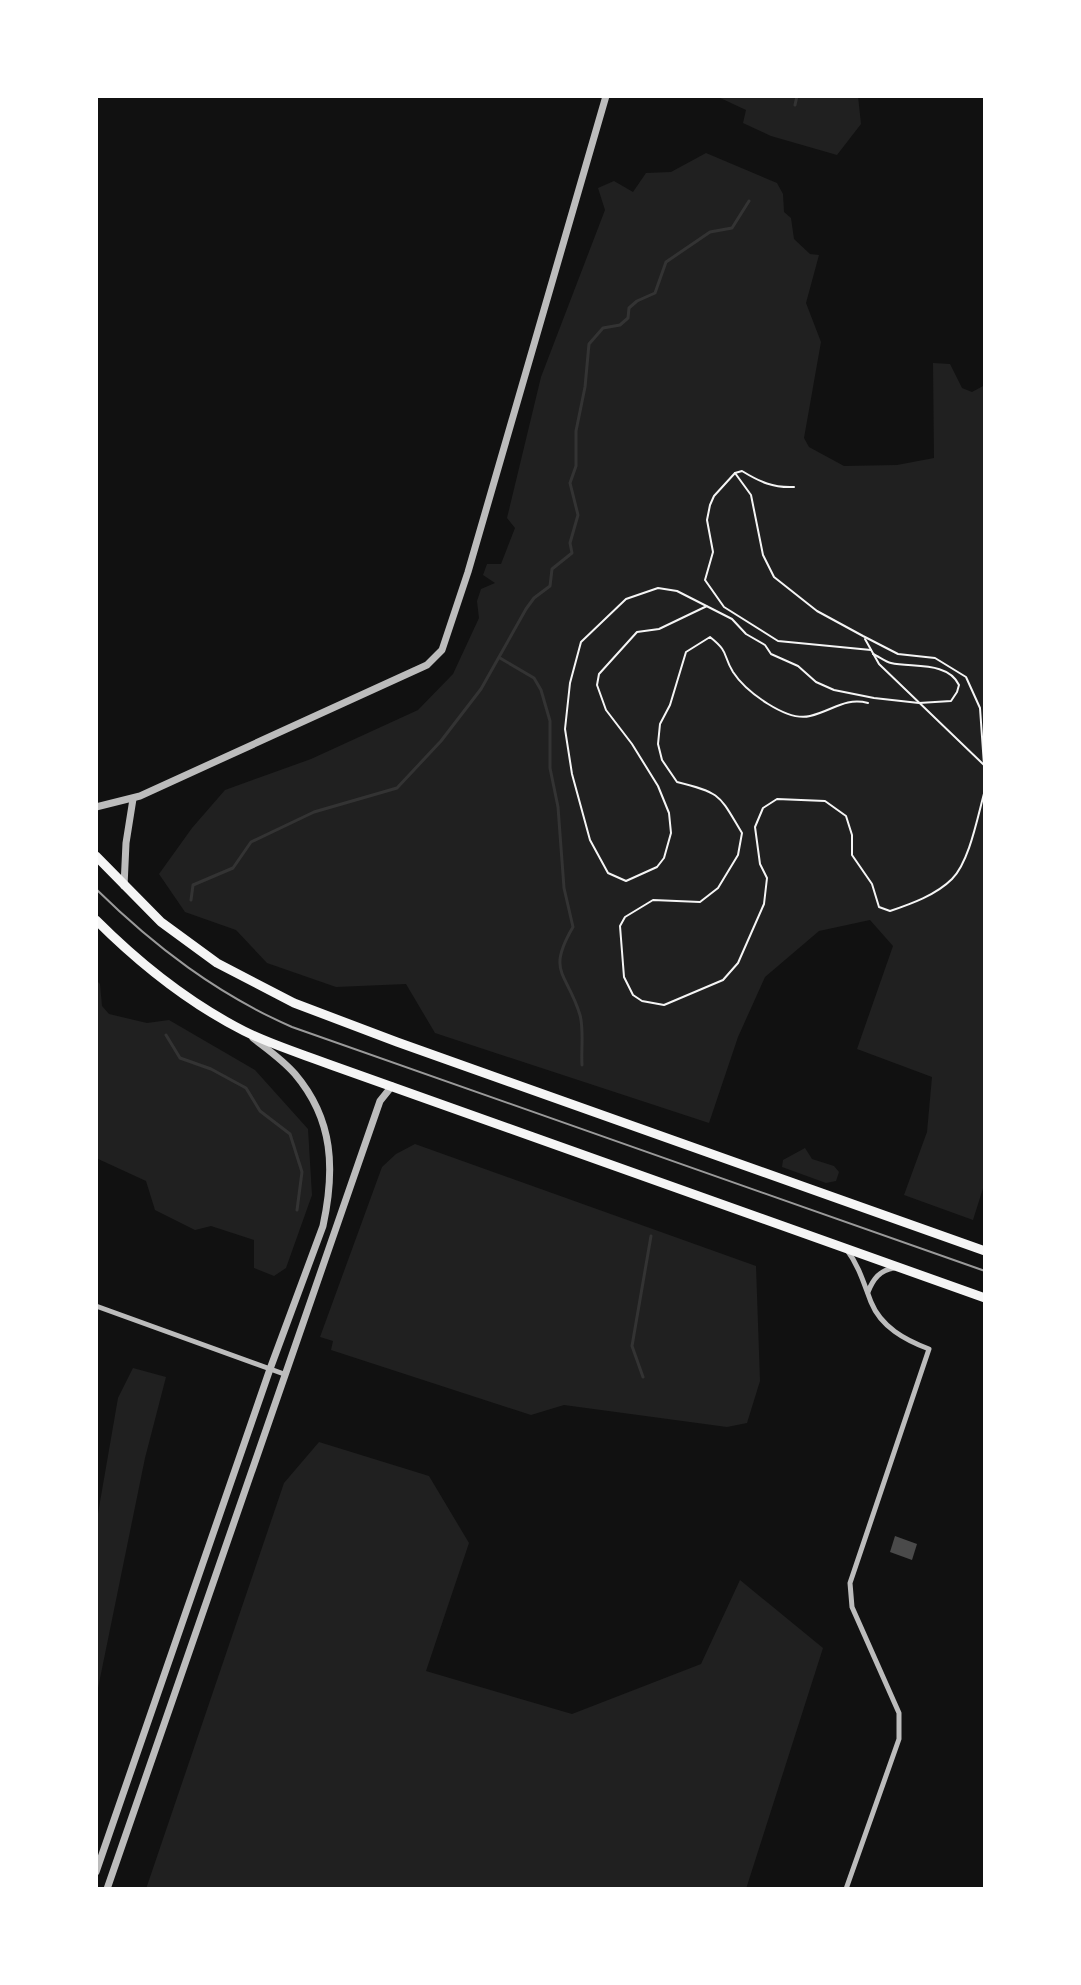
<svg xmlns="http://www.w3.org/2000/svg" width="1081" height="1985" viewBox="0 0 1081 1985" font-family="'PT Sans',sans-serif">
  <rect width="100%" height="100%" fill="#111"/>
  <!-- green -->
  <g fill="#202020">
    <path d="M716,96H858L861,124L837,155L771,136L743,123L746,110Z"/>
    <path d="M706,153L777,183L783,194L784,212L791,218L794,239L810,254L819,255L806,303L821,342L804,438L809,447L844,466L897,465L934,458L933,363L950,364L962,388L972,392L985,385V1182L973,1220L904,1195L927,1132L932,1077L857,1049L893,946L870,920L819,931L765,977L738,1037L709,1123L435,1033L406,984L336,987L267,963L236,930L185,912L159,874L192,828L225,790L311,759L418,710L453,674L479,618L477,601L481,589L495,583L483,575L487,564H501L515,528L507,518L541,377L605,210L598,188L614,181L633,192L646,173L671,172Z"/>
    <path d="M96,980L100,984L102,1006L109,1014L147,1023L169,1020L255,1070L308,1129L312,1195L286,1268L274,1276L254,1268V1240L211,1226L195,1230L155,1210L146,1181L96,1158Z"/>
    <path d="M415,1144L756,1266L760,1381L747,1423L727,1427L564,1405L531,1415L331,1350L333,1341L320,1337L382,1167L396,1154Z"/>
    <path d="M805,1148L812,1159L834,1166L839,1172L836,1181L826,1183L782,1167L783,1160Z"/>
    <path d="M133,1368L166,1377L145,1458L96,1698V1525L118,1398Z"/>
    <path d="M319,1442L429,1476L469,1543L426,1671L572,1714L701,1664L740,1580L823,1648L746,1889H146L284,1483Z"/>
  </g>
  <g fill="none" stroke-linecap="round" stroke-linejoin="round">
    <!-- stream -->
    <g stroke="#333" stroke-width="3">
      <path d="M795,105L797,96"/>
      <path d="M500,658L534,678L541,690L550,721V768L558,807L564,888L573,927C546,973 567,972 580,1015C584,1029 581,1049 582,1065"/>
      <path d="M191,900L193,885L233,868L251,842L314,812L397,788L441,741L481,689L526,609L534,598L550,586L552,569L572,553L570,543L578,515L570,483L576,466V431L585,387L589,344L603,328L620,325L628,318L629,308L637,301L655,293L666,262L710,232L732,228L749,201"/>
      <path d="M166,1035L180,1058L211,1069L246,1088L260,1111L290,1134L302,1172L297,1210"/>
      <path d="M643,1377L632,1346L651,1236"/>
    </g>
  </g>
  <!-- building -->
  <path fill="#4a4a4a" d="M895,1536L917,1544L912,1560L890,1552Z"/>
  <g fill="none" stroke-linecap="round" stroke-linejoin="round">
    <!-- path -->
    <g stroke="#f5f5f5" stroke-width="2">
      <path d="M735,473L751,495L763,555L774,577L817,611L863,636L898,654L935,658L966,677L980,708L984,765"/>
      <path d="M794,487C773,488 760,482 742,471L735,473L714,496L710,505L707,520L713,552L705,580L724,607L778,641L871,650"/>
      <path d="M707,606L659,629L637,632L599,674L597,685L606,710L632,744L658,786L669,813L671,833L664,858L657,867L626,881L608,873L590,840L572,774L565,729L570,683L581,642L626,599L658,588L677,591L732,619L746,634L765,645L771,654L798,666L816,682L834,690L874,698L919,703L951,701L957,692L959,685C948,661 912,668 891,663C886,662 878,656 873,654"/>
      <path d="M865,639L879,664L984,765L985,782"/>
      <path d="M868,703C845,697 832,711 810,716C787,722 746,692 733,672C722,654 730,653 710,637L686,652L670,705L660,724L658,744L662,760L677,782C722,793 719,795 742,833L738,855L718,888L700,902L653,900L625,917L620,926L624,977L633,995L642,1001L664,1005L723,980L738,963L764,904L767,878L760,864L755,827L763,808L777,799L825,801L846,816L852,835V855L872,884L879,907L890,911C911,904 936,895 952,879C970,861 978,814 985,790"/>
    </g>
    <!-- minor -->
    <g stroke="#bcbcbc" stroke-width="5">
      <path d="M868,1292C873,1279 880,1270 894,1268"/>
      <path d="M96,1306L284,1374"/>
      <path d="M846,1889L899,1739V1713L852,1607L850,1583L929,1349C905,1340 881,1327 871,1302C864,1284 859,1266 847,1250"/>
    </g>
    <!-- tertiary -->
    <g stroke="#bcbcbc" stroke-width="7">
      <path d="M96,807L140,796L427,665L442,650L468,572L606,96"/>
      <path d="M124,886L126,843L133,799"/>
      <path d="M96,1872L270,1369L323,1226C335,1170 334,1120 295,1074C283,1060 267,1049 253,1038"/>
      <path d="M107,1889L380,1101L392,1086"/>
    </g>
    <!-- primary -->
    <g stroke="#f5f5f5" stroke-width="9">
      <path d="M96,856L161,922L217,963L294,1003L397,1042L985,1251"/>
      <path d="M96,920C140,964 189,1003 244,1031C272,1045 302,1054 331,1065L985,1298"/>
    </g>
    <!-- tram -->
    <path stroke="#9a9a9a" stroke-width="2" d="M96,889C155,947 217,994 292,1027L985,1271"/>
  </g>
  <!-- border -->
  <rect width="1081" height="1985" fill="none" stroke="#ffffff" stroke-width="196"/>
</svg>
